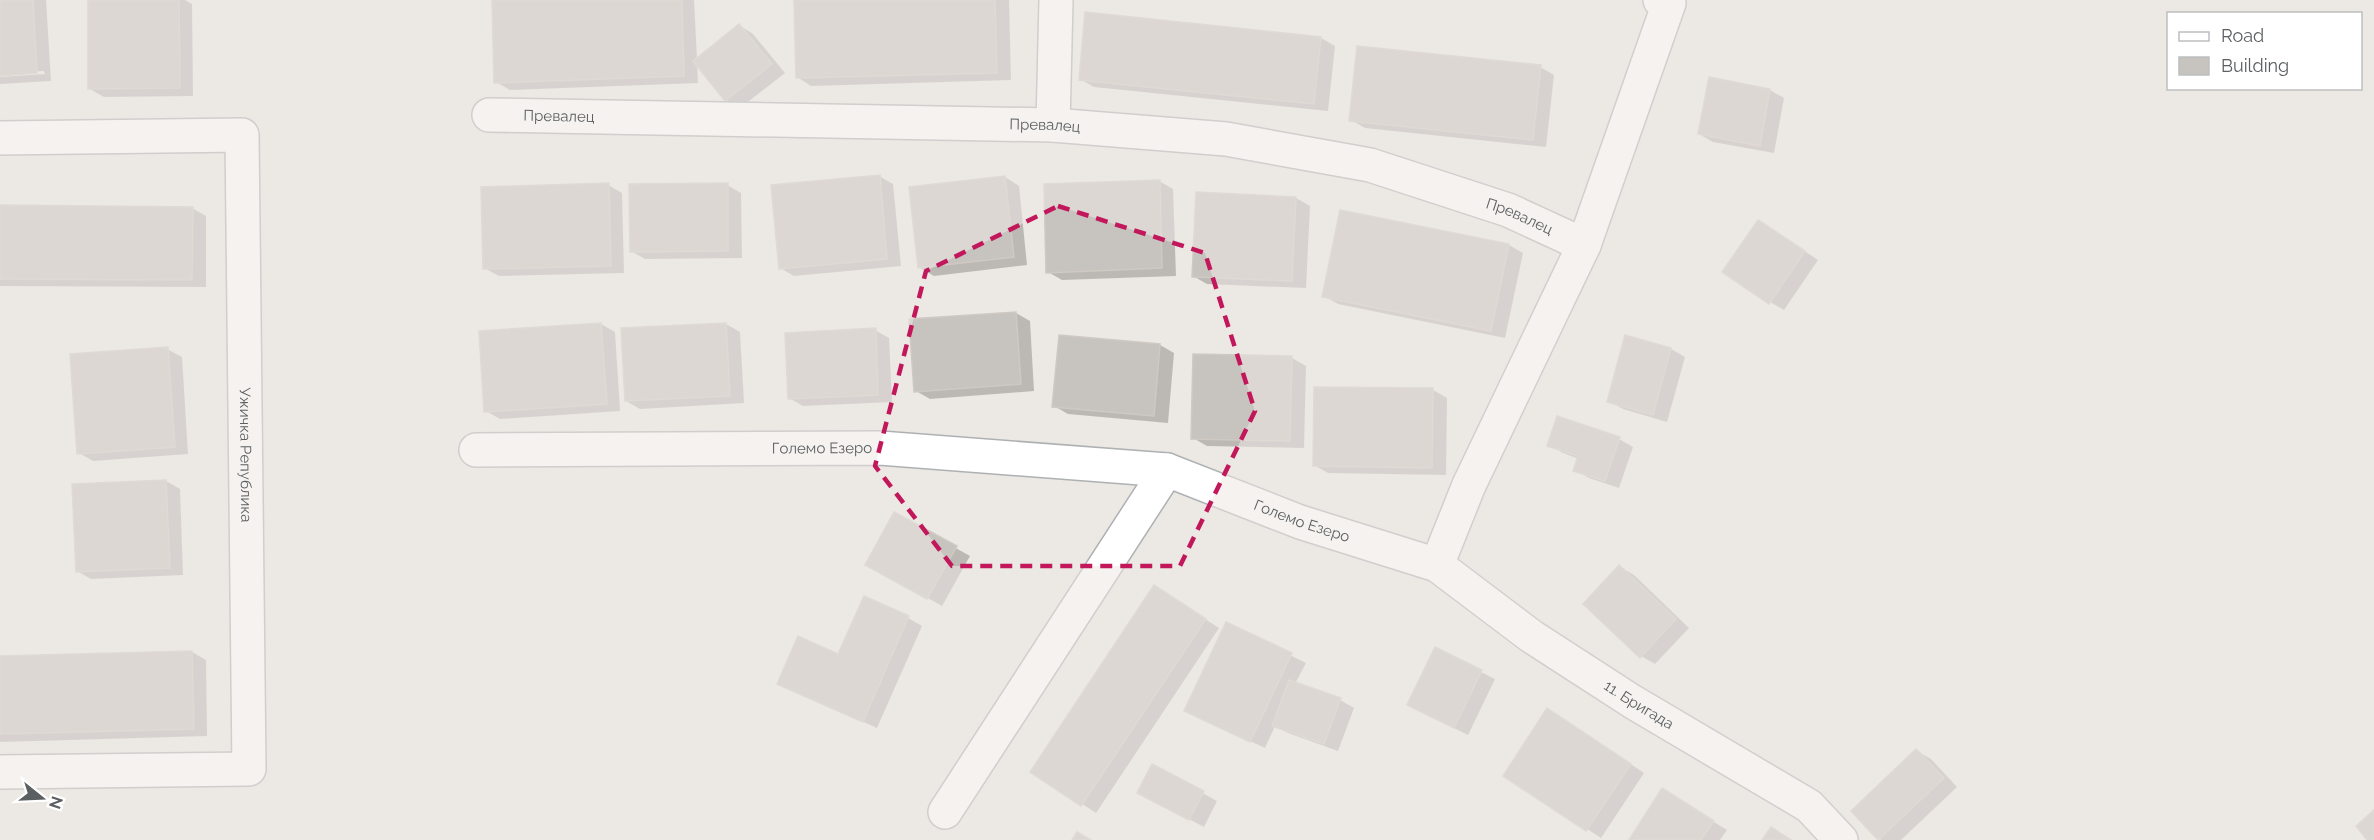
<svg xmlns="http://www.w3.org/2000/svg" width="2374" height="840" viewBox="0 0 2374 840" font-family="Raleway,sans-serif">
  <rect width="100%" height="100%" fill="#ece8e3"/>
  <!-- shadow -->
  <g fill="#0003">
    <path d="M0,0H46L51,81L0,84V77L45,74L44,71L0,74Z"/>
    <path d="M89,0H185L192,4L193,96L104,97L90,89Z"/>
    <path d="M493,0H694L697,59L739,25L753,34L785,73L740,108L726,100L697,64L698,83L510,90L496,82Z"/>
    <path d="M795,0H1009L1011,80L811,86L797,77Z"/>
    <path d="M1321,38L1335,46L1328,111L1094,87L1080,79Z"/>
    <path d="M1540,67L1554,75L1546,147L1365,128L1351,120Z"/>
    <path d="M1710,79L1770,90L1784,98L1774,153L1713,142L1699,134Z"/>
    <path d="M879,176L893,184L901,266L794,276L780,268Z"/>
    <path d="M1005,177L1019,186L1027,265L934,276L920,268Z"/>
    <path d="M1159,181L1173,189L1176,276L1062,280L1048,272Z"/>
    <path d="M608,185L622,193L624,273L499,276L484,268Z"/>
    <path d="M727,185L741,193L742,258L645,259L631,251Z"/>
    <path d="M1197,194L1296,198L1310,206L1306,288L1207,284L1193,276Z"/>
    <path d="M0,207L192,208L206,216V287L0,286Z"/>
    <path d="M1773,230L1818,260L1784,310L1770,302Z"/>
    <path d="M1509,245L1523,253L1505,338L1338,304L1324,296Z"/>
    <path d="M1016,313L1030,321L1034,391L930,399L916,391Z"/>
    <path d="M601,324L615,332L620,411L500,419L486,411Z"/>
    <path d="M726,324L740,332L744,403L640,409L626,401Z"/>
    <path d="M875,330L889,338L892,402L803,406L789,398Z"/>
    <path d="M1060,336L1160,345L1174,353L1168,423L1068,414L1054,406Z"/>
    <path d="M167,349L182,357L188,454L93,461L79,453Z"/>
    <path d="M1671,349L1685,357L1667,422L1623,409L1609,401Z"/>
    <path d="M1195,355L1292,358L1306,366L1304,448L1207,446L1193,438Z"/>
    <path d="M1433,390L1447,398L1446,475L1328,473L1314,465Z"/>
    <path d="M1558,418L1619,439L1633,447L1619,488L1589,478L1575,470L1579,459L1563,453L1549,445Z"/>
    <path d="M166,481L180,489L183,575L91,579L77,571L73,485Z"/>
    <path d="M895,514L970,556L942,606L867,564Z"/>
    <path d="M1620,567L1634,575L1689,628L1655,664L1641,656Z"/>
    <path d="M1168,595L1219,628L1096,813L1032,771Z"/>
    <path d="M908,618L922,626L877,728L779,683L839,656Z"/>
    <path d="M1227,624L1306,663L1295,684L1340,700L1354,708L1338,751L1288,733L1275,726L1265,748L1200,718Z"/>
    <path d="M1435,649L1495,679L1468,735L1422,712Z"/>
    <path d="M192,652L206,660L207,736L0,742V658Z"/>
    <path d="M1562,718L1644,773L1601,838L1505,775Z"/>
    <path d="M1917,751L1931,759L1957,787L1901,840H1881L1853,811Z"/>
    <path d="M1153,766L1217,801L1204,827L1153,800Z"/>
    <path d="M1675,798L1727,830L1720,840H1631Z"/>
  </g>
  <!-- building -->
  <g fill="#c7c3bf" stroke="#cfc9c2" stroke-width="1.5">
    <path d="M0,0H33L37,73L0,76Z"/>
    <path d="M88,0H179L180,88L88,89Z"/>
    <path d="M492,0H682L684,76L494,83Z"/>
    <path d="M794,0H995L997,73L796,78Z"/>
    <path d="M1085,12L1321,37L1314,104L1079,80Z"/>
    <path d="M739,24L772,64L725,101L693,61Z"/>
    <path d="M1357,46L1541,65L1533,140L1349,121Z"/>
    <path d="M1709,77L1770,89L1760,146L1698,134Z"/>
    <path d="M880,175L887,259L779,269L771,185Z"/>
    <path d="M1005,176L1014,257L918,268L909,187Z"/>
    <path d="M1160,180L1162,268L1046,273L1044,184Z"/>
    <path d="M609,183L611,266L483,269L481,187Z"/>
    <path d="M728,183V251L630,252L629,184Z"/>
    <path d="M1196,192L1296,197L1292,281L1192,277Z"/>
    <path d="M0,205L193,207L192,280L0,279Z"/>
    <path d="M1340,210L1509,244L1491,331L1322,297Z"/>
    <path d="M1758,220L1805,251L1769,304L1722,272Z"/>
    <path d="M1016,312L1021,384L914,392L909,319Z"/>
    <path d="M601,323L607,404L484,412L479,331Z"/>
    <path d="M726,323L730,396L625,401L621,328Z"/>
    <path d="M876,328L878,395L788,399L785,333Z"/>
    <path d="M1059,335L1160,344L1154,416L1052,407Z"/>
    <path d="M1625,335L1671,348L1653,415L1607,402Z"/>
    <path d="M168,347L175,447L77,454L70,354Z"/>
    <path d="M1193,354L1292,356L1290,441L1191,439Z"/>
    <path d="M1314,387L1433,388L1432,468L1313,466Z"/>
    <path d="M1557,416L1620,437L1605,481L1573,471L1578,456L1547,446Z"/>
    <path d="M166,480L170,568L76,572L72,484Z"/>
    <path d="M894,512L957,546L927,599L865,565Z"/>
    <path d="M1619,565L1676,619L1640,658L1583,604Z"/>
    <path d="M1154,585L1206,619L1081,806L1030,772Z"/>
    <path d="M864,596L909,616L863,722L777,684L798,636L838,654Z"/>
    <path d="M1226,622L1292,653L1250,742L1184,711Z"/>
    <path d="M1435,647L1482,670L1454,728L1407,705Z"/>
    <path d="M192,651L194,729L0,734V656Z"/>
    <path d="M1289,680L1341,698L1324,744L1272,726Z"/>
    <path d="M1547,708L1631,764L1586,831L1503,776Z"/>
    <path d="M1916,749L1944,778L1878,840L1851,811Z"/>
    <path d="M1152,764L1204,791L1189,820L1137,793Z"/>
    <path d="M1662,788L1714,821L1701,840H1629Z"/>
    <path d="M2374,810V840H2367L2356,826Z"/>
    <path d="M1771,827L1791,840H1762Z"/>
    <path d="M1077,832L1091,840H1072Z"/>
  </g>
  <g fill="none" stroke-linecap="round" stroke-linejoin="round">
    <defs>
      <g id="street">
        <path id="s1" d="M489,115L1053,125L1226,139L1370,165L1508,210L1584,245"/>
        <path d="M1053,125L1056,0"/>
        <path id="s2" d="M0,138L242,135L249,769L0,772"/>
        <path id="s3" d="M476,450L880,448L1167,470"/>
        <path id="s4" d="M945,812L1167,470L1300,522L1437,565"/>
      </g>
      <g id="secondary">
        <path id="s5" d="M1660,0L1669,3L1584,245L1469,485L1437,565L1531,636L1633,702L1809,806L1841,840"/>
      </g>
    </defs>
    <!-- street casing -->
    <use href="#street" stroke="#aeb1b3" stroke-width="36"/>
    <!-- secondary casing -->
    <use href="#secondary" stroke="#afb3b6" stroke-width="36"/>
    <!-- street -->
    <use href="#street" stroke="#fff" stroke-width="33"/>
    <!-- secondary -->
    <use href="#secondary" stroke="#fff" stroke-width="33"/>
  </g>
  <!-- marked area -->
  <path d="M0 0H2374V840H0ZM1058,206L1205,253L1255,411L1180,566H952L875,466L926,271Z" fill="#ece8e3" fill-opacity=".55" fill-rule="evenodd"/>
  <path fill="none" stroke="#c2185b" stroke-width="4.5" stroke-dasharray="12 8" stroke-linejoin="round" d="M1058,206L1205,253L1255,411L1180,566H952L875,466L926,271Z"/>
  <g text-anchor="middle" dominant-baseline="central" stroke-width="5" stroke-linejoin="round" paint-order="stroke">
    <!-- street labels -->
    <g font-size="15" fill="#5b5f61" stroke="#fff">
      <text stroke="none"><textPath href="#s1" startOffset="70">Превалец</textPath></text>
      <text stroke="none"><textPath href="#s1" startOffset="556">Превалец</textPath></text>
      <text stroke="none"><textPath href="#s1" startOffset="1042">Превалец</textPath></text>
      <text stroke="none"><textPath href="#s3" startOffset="346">Големо Езеро</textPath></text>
      <text stroke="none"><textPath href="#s2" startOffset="562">Ужичка Република</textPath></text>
      <text stroke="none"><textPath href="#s4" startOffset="552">Големо Езеро</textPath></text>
      <text stroke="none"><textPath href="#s5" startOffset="864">11. Бригада</textPath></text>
    </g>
  </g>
  <!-- legend -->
  <rect x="2167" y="12" width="195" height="78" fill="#ffffff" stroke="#bdbfc0" stroke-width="1.5"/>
  <rect x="2179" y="32" width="30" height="9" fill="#ffffff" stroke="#bdbfc0" stroke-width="1.5"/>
  <text x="2221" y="42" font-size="18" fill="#5b5f61">Road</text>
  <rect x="2179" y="57" width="30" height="18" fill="#c7c3bf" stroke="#bdbfc0" stroke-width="1.5"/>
  <text x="2221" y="72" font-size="18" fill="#5b5f61">Building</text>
  <!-- north arrow -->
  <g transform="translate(42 798) rotate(108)" stroke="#ffffff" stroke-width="4.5" paint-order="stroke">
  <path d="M0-4.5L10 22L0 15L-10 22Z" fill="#5b5f61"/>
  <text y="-9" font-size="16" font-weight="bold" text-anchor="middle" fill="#5b5f61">N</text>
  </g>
</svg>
